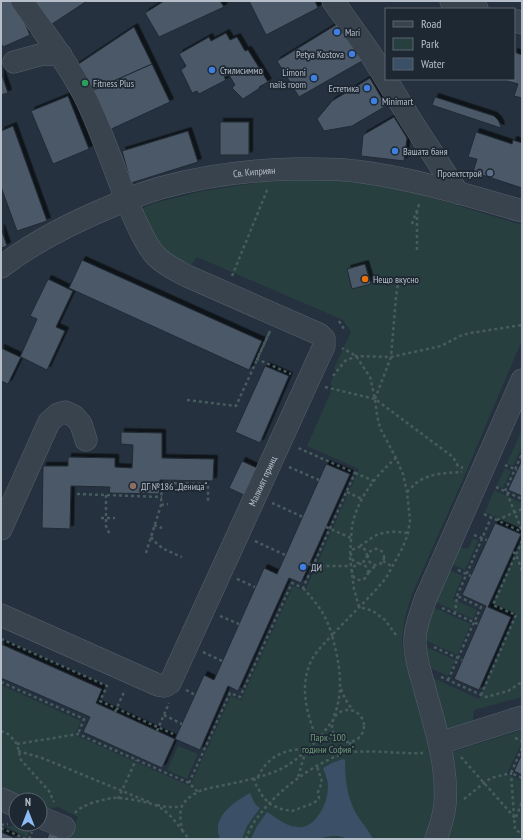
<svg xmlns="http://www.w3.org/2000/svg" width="523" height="840" viewBox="0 0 523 840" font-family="'PT Sans Narrow',sans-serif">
  <defs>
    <filter id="shadow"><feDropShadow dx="3.5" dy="-3.5" stdDeviation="0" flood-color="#0009"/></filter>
  </defs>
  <rect width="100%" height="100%" fill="#25313e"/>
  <!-- green -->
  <g fill="#283f40">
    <path d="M315,179L387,183L413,192L522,225V340L464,477L412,594L405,617L402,640L404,656L428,743L434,780L435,805L425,839H69L78,817L58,807L40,809V800H18L1,792V685L81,721L75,735L190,786L231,696L241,700L293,586L305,591L359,469L307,446L333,387L331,385V382L336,371L334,368L351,332L343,320L197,257L191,265L168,254L150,233L142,209L145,207L155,203L203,191L263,182Z"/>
    <path d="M521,432H522V447L513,466L507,463Z"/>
    <path d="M505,468L511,471L503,488L497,485Z"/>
    <path d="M494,490L522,503V529L485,512Z"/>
    <path d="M473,538L478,541L465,570L452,564L459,547L468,549Z"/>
    <path d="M522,541V697L474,710L473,723L447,731L431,677L479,699L516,615L493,605Z"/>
    <path d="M449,570L463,576L453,599L477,610L473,619L435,602Z"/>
    <path d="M433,607L471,624L457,655L423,639Z"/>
    <path d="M422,645L455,660L448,676L426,666Z"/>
    <path d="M522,730V742L507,774L522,781V839H444L453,753L455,751Z"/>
    <path d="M178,746L198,754L187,779L167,770Z"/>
    <path d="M24,824L32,825L27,837L6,827Z"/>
  </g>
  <!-- water -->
  <g fill="#3b4f67">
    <path d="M343,759L345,760C345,780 347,798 357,815C362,823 369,831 373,839H350L338,836H332L315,839H251L257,826L267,812C286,825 304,838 320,813C325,805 328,796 328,786C328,780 325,774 323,768L332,763Z"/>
    <path d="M250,793L255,804L260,808L247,826L242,839H220C211,817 233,803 250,793Z"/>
  </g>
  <!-- building -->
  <g fill="#4b5867" stroke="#202a35" filter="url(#shadow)">
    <path d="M1,1H15L30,35L3,47L1,43Z"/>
    <path d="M33,1H87L49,26Z"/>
    <path d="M164,1H220L224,7L159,37L145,13Z"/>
    <path d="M249,1H315L318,8L266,35Z"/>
    <path d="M339,23L362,61L299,97L277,61Z"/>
    <path d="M134,27L152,64L89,92L74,67Z"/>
    <path d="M226,33L230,40L237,37L245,51L248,50L268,82L259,87L260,88L243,99L232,88L235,85L229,75L224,77L226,80L199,94L197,91L192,93L181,70L186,66L179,54L209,37L211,41Z"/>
    <path d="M514,52L522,55V98L514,96L518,84L500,79H514Z"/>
    <path d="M152,64L170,102L107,131L89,92Z"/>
    <path d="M1,72L8,93L1,95Z"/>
    <path d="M370,78L386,106L352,126L324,131L317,119L332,101Z"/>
    <path d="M68,96L89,149L53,164L31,111Z"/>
    <path d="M435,97L494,116L498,120L500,124L501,128L432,105Z"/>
    <path d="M394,117L407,138L404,161L361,156L363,135Z"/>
    <rect x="220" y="122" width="29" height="33"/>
    <path d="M13,126L47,221L17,231L1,187V131Z"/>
    <path d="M188,131L198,162L131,183L122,151Z"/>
    <path d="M476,132L512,144L513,140L522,143V188L473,172L477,159L468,157Z"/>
    <path d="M1,228L7,246L1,248Z"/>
    <path d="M82,260L262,341L249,370L69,288Z"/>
    <path d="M365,264L371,284L352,289L347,269Z"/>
    <path d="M48,279L73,291L56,327L65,331L47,370L21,357L8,384L1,381V348L20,357L37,319L30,316Z"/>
    <path d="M265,366L289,376L260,443L235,432Z"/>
    <path d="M121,432L162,433V458L214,459L213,481L160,480L159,494L109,493L110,487L71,486L70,529L42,528L43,466H68V457L115,458V467L132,468L133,445L121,444Z"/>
    <path d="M522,460V496L508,490Z"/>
    <path d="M242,461L257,468L244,495L229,488Z"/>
    <path d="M326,464L350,474L301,583L289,578L238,691L228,686L200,750L175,739L204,675L214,680L264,568L277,574Z"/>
    <path d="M495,523L521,534L488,607L511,617L479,690L454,679L486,606L462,595Z"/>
    <path d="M1,644L102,689L96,703L175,739L162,768L83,732L90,717L1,678Z"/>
    <path d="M522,754V775L514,771Z"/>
    <path d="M1,832L17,839H1Z"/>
    <path d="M49,833L59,837V839H47Z"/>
  </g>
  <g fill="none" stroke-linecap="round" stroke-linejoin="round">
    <defs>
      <g id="minor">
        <path d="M333,1L370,53L412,122L458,193"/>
        <path d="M451,1L477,9"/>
        <path d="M514,20L522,23"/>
        <path d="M14,62L43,54L61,55"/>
        <path id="s1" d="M1,267C35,241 73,222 112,206C127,199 144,193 160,188C204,176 249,170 294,169C314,169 335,168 355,171C412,178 467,195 522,211"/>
        <path d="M1,529L49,422L58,414L65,412L74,416L81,424L86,440"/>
        <path id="s2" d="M1,615L158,685L165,686L170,683L324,346V339L319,334L187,276C176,270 165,265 156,256C147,247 142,234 136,222C117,181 105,136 84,95C67,62 44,32 22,1"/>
        <path d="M440,743L522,717"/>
        <path d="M1,799L16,806"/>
        <path d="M40,817L64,827"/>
        <path d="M436,839C440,828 444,816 445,804C448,765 435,727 425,690C421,674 414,656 415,639C415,626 421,613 425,600L522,380"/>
      </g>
    </defs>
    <!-- minor casing -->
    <use href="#minor" stroke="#57616c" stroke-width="23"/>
    <!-- path -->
    <g stroke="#475c5e" stroke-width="2.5" stroke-dasharray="3 3" stroke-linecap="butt">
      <path d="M417,211V253"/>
      <path d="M412,224L420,202"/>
      <path d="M232,276L268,188"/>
      <path d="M339,321L344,329"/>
      <path d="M270,331L257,359L291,374"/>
      <path d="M333,376L345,361L356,356L391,357L441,346L462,335L471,333L522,325"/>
      <path d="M325,387L375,399L453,457L458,466L463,468"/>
      <path d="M375,399L391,357L396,297L398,284"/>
      <path d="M187,400L236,406L270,331"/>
      <path d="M505,465L517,470"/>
      <path d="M289,467L319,480"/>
      <path d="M355,473L374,481"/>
      <path d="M496,487L522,499"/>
      <path d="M505,491L522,454"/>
      <path d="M347,492L362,499"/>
      <path d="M407,492C410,489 413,486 416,483C429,473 447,473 462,472"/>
      <path d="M507,493L522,531"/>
      <path d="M77,494L162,497"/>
      <path d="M106,495V526L110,535"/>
      <path d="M272,503L303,517"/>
      <path d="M161,505L168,504"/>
      <path d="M484,514L522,532"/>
      <path d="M101,518H115"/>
      <path d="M497,520L522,509"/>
      <path d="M154,525L162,528"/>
      <path d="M326,527L351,538"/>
      <path d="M474,535L487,540"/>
      <path d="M151,537C160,549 168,551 182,557"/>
      <path d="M255,541L285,555"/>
      <path d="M360,546C364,544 368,540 373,537C383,531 396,531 408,533"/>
      <circle cx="359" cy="555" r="8"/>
      <circle cx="376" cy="557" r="8"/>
      <path d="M513,552L516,554L522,571"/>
      <path d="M146,553L161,505L162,483L208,484V501"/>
      <path d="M350,554C351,545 351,535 352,526C358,498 375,476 396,458"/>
      <path d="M350,557L354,589L359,607L373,611L385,620L396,635"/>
      <path d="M383,561L393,567"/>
      <circle cx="360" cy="572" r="8"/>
      <path d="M309,564L313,566H351"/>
      <path d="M458,570L471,576"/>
      <path d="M369,573L371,569L376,566"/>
      <path d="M237,579L255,587"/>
      <path d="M303,588C317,603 326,615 332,635C326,642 319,648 314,656C298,682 306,713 317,739C325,737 330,737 338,739"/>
      <path d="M442,608L478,624"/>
      <path d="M455,614L457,596L491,518"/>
      <path d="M220,616L239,624"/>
      <path d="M1,639L107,686L100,701L173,734"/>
      <path d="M434,647L462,660"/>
      <path d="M203,652L222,661"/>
      <path d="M441,677L486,697L508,691L522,682"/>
      <path d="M448,680L481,607L457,596"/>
      <path d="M1,682L84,719L78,734"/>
      <path d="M341,689C344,697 347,703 353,710"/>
      <path d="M186,690L195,695"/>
      <path d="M481,695L516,615L493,605L522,541"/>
      <circle cx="348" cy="726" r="16"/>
      <path d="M115,712L125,690"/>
      <path d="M164,715L182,724"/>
      <path d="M334,716C345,689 339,662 332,635L374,592L386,578L403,547L408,533L410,520L407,492L403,474L396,458L380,428L377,415L375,399L370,377L356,356L342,348"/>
      <path d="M1,731L8,734L12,738L17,744L21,760L49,791L54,802"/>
      <path d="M157,731L169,703"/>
      <path d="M515,738L522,741"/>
      <path d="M350,742L352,752"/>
      <path d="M17,744L78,734L189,783L198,792"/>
      <path d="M522,748L511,773L522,778"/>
      <path d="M18,751L42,758L149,802"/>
      <path d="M461,757L515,818"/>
      <path d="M258,777C266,758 286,747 306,750L298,777"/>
      <path d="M254,778L255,783L263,797L270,804L281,809L292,811L314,803L319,798L318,792L322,782L317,766"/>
      <path d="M189,783L230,693L240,697L292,583L303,588L355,473L296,447"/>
      <path d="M118,799L136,760"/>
      <path d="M464,799L484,783L491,778L511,773L515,830L522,833"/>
      <path d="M157,805C166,807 174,808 182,806"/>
      <path d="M75,813C82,804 102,800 112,798C121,797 148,802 155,805C167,810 175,821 182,830C181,823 179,814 182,806C185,800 192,795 198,792C206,788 216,787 225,785C244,781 263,777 281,769C299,760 321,738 332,721"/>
      <path d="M516,817L522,802"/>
      <path d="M1,825L8,824"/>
      <path d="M1,828L26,839"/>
      <path d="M182,830L189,839"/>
      <path d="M29,839L32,832"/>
      <path d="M246,839C256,805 317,757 352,752C375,750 400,754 423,753"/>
    </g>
    <!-- minor -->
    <use href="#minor" stroke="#39434e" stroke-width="22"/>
  </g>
  <!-- markers -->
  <g fill="#3f7fe0" stroke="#1e2833" stroke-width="1.5">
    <circle cx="337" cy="32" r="4"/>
    <circle cx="352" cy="54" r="4"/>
    <circle cx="212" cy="70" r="4"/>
    <circle cx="314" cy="78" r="4"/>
    <circle cx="367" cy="88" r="4"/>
    <circle cx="374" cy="101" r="4"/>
    <circle cx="395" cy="151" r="4"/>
    <circle cx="303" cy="567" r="4"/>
  </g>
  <circle fill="#2e9e5b" stroke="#1e2833" stroke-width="1.5" cx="85" cy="83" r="4"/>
  <circle fill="#5c6f8a" stroke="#1e2833" stroke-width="1.5" cx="490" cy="173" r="4"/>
  <circle fill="#e8710a" stroke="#1e2833" stroke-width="1.5" cx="365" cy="279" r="4"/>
  <circle fill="#8d6e63" stroke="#1e2833" stroke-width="1.5" cx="133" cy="486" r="4"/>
  <g text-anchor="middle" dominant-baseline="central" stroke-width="3.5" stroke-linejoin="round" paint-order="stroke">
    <!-- poi labels -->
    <g font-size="10" fill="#b5bec9" stroke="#1e2833" text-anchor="start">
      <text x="345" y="32">Mari</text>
      <text x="344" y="54" text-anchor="end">Petya Kostova</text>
      <text x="220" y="70">Стилисиммо</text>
      <text x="306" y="72" text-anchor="end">Limoni<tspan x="306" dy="12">nails room</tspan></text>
      <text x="93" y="83">Fitness Plus</text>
      <text x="359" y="88" text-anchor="end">Естетика</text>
      <text x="382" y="101">Minimart</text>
      <text x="403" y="151">Вашата баня</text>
      <text x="482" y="173" text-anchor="end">Проектстрой</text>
      <text x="373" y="279">Нещо вкусно</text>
      <text x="141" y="486">ДГ №186 „Деница“</text>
      <text x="311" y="567">ДИ</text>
    </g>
    <!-- street labels -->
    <g font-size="10" fill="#b5bec9" stroke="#1e2833">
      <text stroke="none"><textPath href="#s1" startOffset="274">Св. Киприян</textPath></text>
      <text stroke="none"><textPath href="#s2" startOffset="407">Малкият принц</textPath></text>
    </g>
    <!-- park labels -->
    <g font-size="10" fill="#6d9975" stroke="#1e2833">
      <text x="328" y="737">Парк "100<tspan x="328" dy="12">години София"</tspan></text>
    </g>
  </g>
  <!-- border -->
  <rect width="523" height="840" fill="none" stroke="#b5bec9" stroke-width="4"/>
  <!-- legend -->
  <rect x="385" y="8" width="130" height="72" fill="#1e2833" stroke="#5a646f"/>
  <rect x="393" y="21" width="20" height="6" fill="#39434e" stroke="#5a646f"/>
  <text x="421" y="28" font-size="12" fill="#b5bec9">Road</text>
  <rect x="393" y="38" width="20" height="12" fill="#283f40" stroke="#5a646f"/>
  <text x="421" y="48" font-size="12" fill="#b5bec9">Park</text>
  <rect x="393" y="58" width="20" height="12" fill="#3b4f67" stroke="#5a646f"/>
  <text x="421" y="68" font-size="12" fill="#b5bec9">Water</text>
  <!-- north arrow -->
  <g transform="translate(28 812)"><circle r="19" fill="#1e2833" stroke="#5a646f"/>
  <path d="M0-3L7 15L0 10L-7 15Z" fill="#8dbbf5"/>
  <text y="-6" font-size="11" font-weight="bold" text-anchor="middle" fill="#b5bec9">N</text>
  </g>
</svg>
